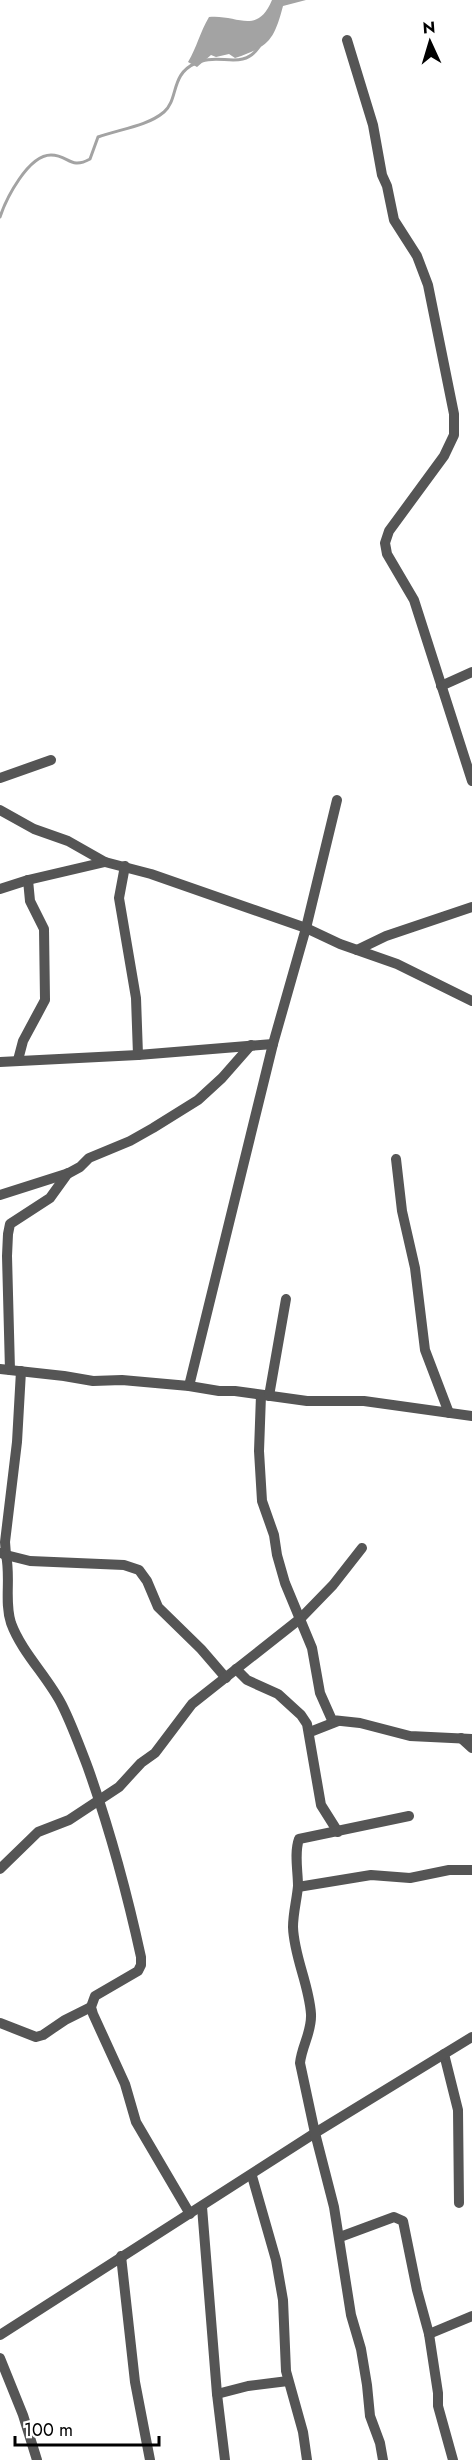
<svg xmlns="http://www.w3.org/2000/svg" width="472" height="2460" viewBox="0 0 472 2460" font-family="Jost,sans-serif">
  <rect width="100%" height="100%" fill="#fff"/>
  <!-- water -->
  <path fill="#a3a3a3" d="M272,0H306L283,6C274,40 269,47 235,58L229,54L216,57L211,55L197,67L188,62C197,47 200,32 209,17C237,14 257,36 272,0Z"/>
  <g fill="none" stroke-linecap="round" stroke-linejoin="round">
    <!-- stream -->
    <g stroke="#a3a3a3" stroke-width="3">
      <path d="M202,61C222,54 243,70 259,47"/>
      <path d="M0,217C6,199 28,155 51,155C69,155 70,170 90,159L98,137C119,129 146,127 164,112C179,99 170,74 196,63"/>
    </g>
    <!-- minor -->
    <g stroke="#555" stroke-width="10">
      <path d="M347,40L373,125L382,175L387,186L394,220L417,256L428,285L454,414V435L444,456L389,531L385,543L387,554L414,600L472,781"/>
      <path d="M441,686L472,672"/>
      <path d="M0,778L51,760"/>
      <path d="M0,810L34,829L68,841L105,862L151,874L306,928L340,944L397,964L472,1001"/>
      <path d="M125,866L119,898L136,998L138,1055"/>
      <path d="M0,889L28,880L105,862"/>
      <path d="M357,950L386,936L472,907"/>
      <path d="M18,1060L23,1041L45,1000L44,929L30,901L28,880"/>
      <path d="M0,1062L138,1055L273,1044"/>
      <path d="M396,1159L402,1211L415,1268L425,1350L449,1413"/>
      <path d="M0,1195L69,1173L80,1167L89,1158L130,1141L153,1128L198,1100L222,1078L251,1045"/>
      <path d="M0,1369L64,1376L93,1381L122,1380L189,1386L219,1391H235L307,1401H364L472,1416"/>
      <path d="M10,1370L7,1256L8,1234L10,1224L50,1198L68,1173"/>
      <path d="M189,1386L273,1044L306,928L337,800"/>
      <path d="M261,1395L259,1451L262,1501L274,1535L277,1555L285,1583L312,1648L320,1693L332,1720L360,1723L410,1736L472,1739"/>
      <path d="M269,1396L286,1299"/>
      <path d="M1,1553L6,1555L5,1542L17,1442L21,1371"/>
      <path d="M6,1555C11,1578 4,1602 11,1623C22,1653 48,1677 62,1705C72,1725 80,1747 88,1768C110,1830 127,1893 141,1957V1965L138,1971L95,1996L91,2007L93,2014L125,2084L136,2122L190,2214"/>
      <path d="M6,1555L30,1561L124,1565L139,1570L147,1581L158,1607L201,1649L226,1678"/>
      <path d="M236,1669L247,1680L278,1694L301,1715L307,1724L321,1805L338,1832"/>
      <path d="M310,1732L338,1721"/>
      <path d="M461,1738L472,1748"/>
      <path d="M0,1869L38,1832L69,1820L119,1787L141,1763L155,1753L192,1704L301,1618L333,1585L362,1548"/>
      <path d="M298,1887L371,1875L410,1878L449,1870H472"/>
      <path d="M0,2023L36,2037L43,2035L65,2020L91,2007"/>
      <path d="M444,2054L458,2110L459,2203"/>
      <path d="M252,2176L276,2260L283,2300L286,2371L303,2432L307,2460"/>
      <path d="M202,2207L217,2394L225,2460"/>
      <path d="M340,2237L394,2217L403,2221L417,2290L429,2334L438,2393V2406L453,2460"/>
      <path d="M121,2256L135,2382L150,2460"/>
      <path d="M429,2334L472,2316"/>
      <path d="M0,2335L315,2133L472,2037"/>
      <path d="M0,2358L23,2415L37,2460"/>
      <path d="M217,2394L248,2386L288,2381"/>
      <path d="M383,2460L380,2443L370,2416L367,2385L361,2349L351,2315L334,2207L315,2133L300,2063C302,2045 312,2032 311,2014C309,1984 294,1957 293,1927C293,1913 297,1899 298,1886C298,1871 294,1853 299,1839L409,1816"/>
    </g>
  </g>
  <!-- north arrow -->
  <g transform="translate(430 42) rotate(356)" stroke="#ffffff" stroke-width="4.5" paint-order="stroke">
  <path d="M0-4.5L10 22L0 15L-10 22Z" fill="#000000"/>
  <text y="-9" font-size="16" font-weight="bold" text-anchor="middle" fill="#000000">N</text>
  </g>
  <!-- scale -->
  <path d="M15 2436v9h144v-9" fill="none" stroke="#000000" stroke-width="3"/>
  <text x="24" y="2436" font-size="18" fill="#000000" stroke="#ffffff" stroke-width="4.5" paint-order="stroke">100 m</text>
</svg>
